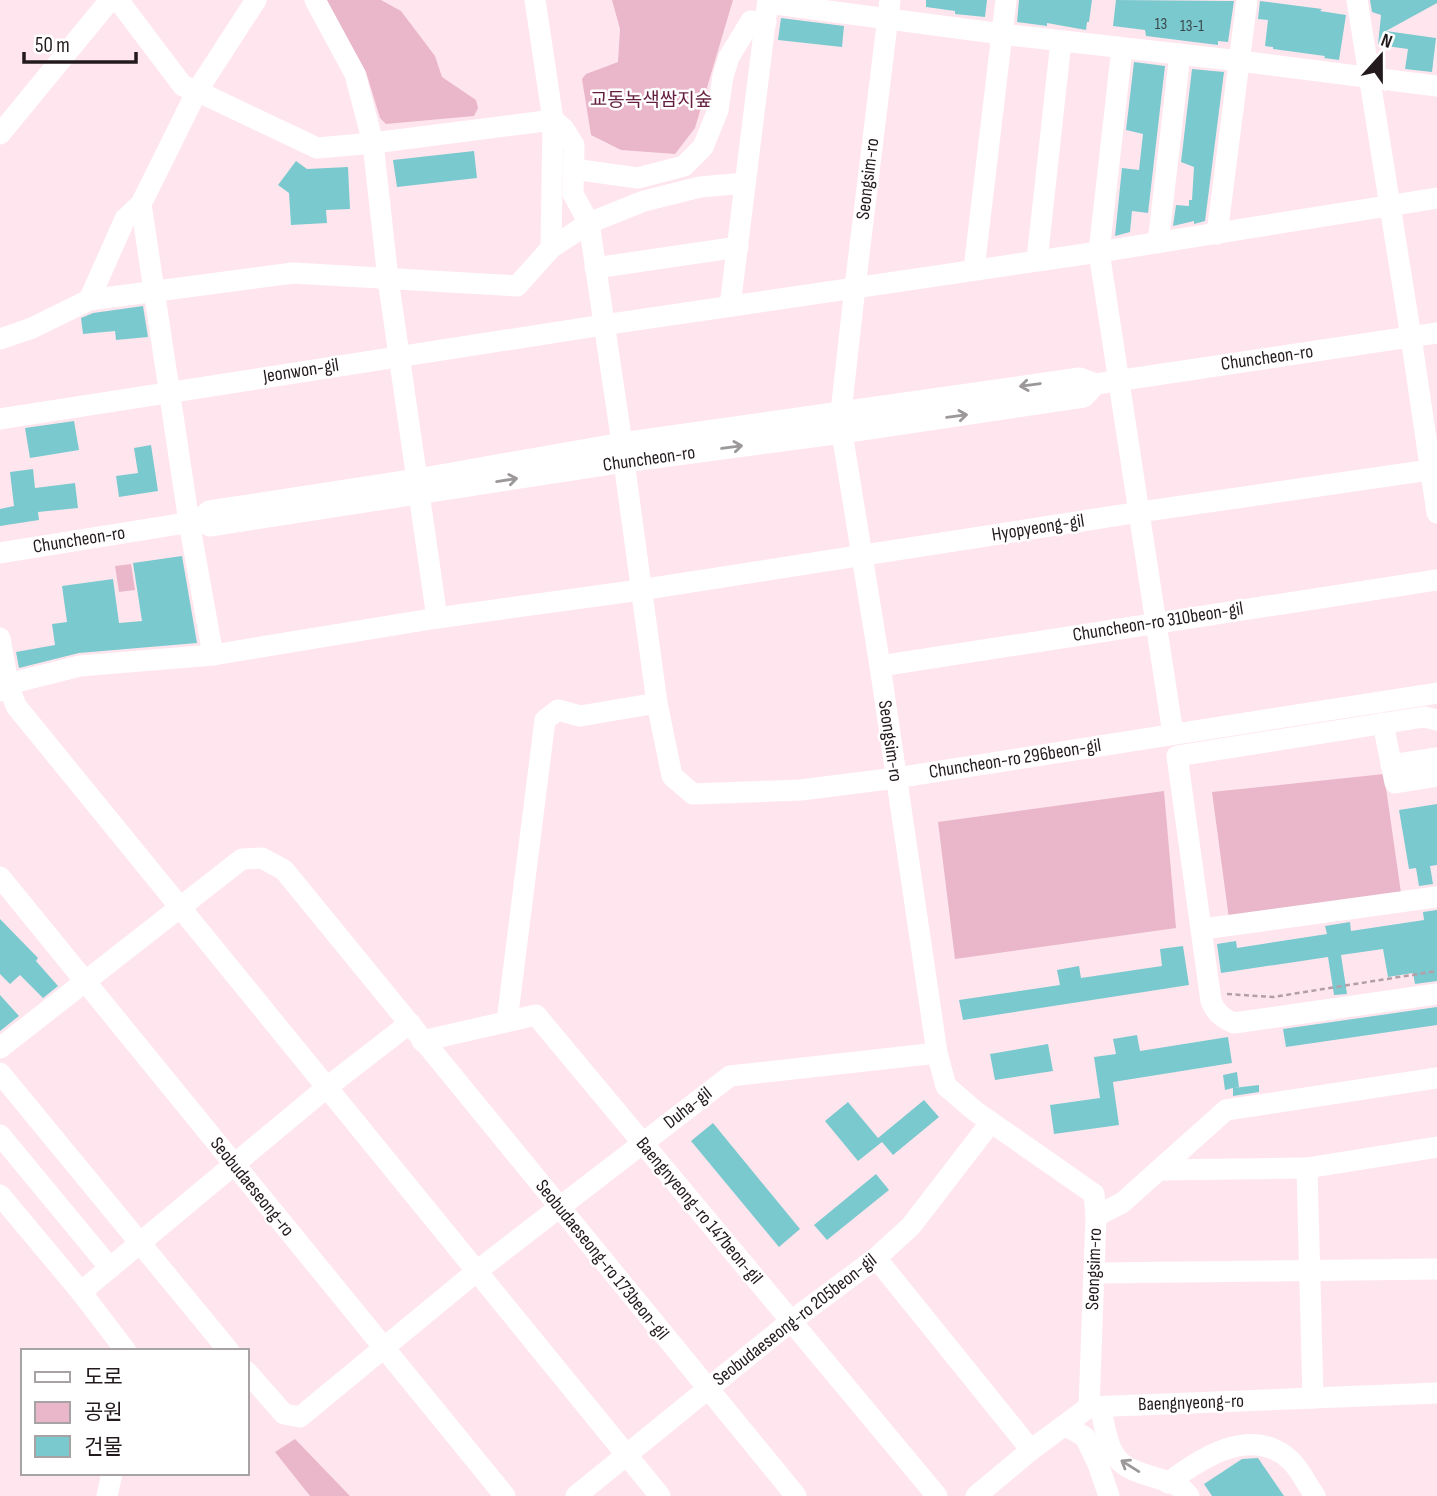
<svg xmlns="http://www.w3.org/2000/svg" width="1437" height="1496" viewBox="0 0 1437 1496" font-family="'Sofia Sans Condensed','Noto Sans KR',sans-serif">
  <rect width="100%" height="100%" fill="#ffe6ee"/>
  <!-- green -->
  <g fill="#e9b7c9">
    <path d="M326,0H381L401,11L435,56L442,77L476,100L478,108L474,116L386,124L380,118L366,72Z"/>
    <path d="M612,0H733L695,128L675,154L621,150L591,135L582,79L586,74L618,62L620,29Z"/>
    <path d="M131,564L135,590L119,592L115,566Z"/>
    <path d="M1384,774L1402,900L1229,919L1212,792Z"/>
    <path d="M1164,791L1176,928L955,959L938,822Z"/>
    <path d="M295,1439L350,1496H310L275,1452Z"/>
  </g>
  <!-- building -->
  <g fill="#7ac9ce">
    <path d="M926,0H987L985,17L955,14V11L926,7Z"/>
    <path d="M1019,0H1092L1089,22H1087L1086,30L1047,23V26L1017,22Z"/>
    <path d="M1116,0L1234,1L1228,42L1218,41V45L1146,36L1145,30L1113,26Z"/>
    <path d="M1370,0H1437V3L1386,31L1436,38L1432,72L1405,69L1408,49L1378,45L1381,15L1372,12Z"/>
    <path d="M1260,1L1322,9L1320,11L1346,15L1339,60L1324,58L1325,56L1273,49V47L1265,46L1268,20L1258,19Z"/>
    <path d="M781,18L844,26L842,47L778,40Z"/>
    <path d="M1134,62L1165,66L1148,213L1132,211L1130,232L1115,236L1122,168L1139,170L1143,134L1126,130Z"/>
    <path d="M1192,69L1224,72L1205,221L1194,224V221L1173,226L1176,205L1189,206V200H1192L1194,167L1181,162Z"/>
    <path d="M474,151L477,178L397,187L393,160Z"/>
    <path d="M296,161L307,169L348,167L350,209L326,210L327,223L291,225L289,193L278,185Z"/>
    <path d="M143,306L148,337L116,340L115,331L83,334L81,318L93,313Z"/>
    <path d="M74,421L79,450L30,458L25,428Z"/>
    <path d="M151,445L158,491L119,497L116,476L138,473L134,448Z"/>
    <path d="M33,469L35,488L75,483L78,508L38,512L39,520L0,526V509L14,506L10,472Z"/>
    <path d="M182,556L197,643L79,653L19,668L16,652L55,645L52,624L67,622L62,586L113,579L119,623L142,621L133,563Z"/>
    <path d="M1437,804V865L1430,866L1433,884L1419,886L1416,868L1409,869L1399,810Z"/>
    <path d="M1437,910V981L1415,984L1413,973L1388,977L1383,949L1341,955L1347,994L1334,995L1328,957L1221,973L1217,944L1236,941L1237,948L1327,934L1325,926L1350,922L1351,931L1424,920L1423,912Z"/>
    <path d="M0,919L38,958L36,961L58,986L43,998L20,975L10,984L0,974Z"/>
    <path d="M1183,946L1189,985L963,1020L959,1000L1060,985L1057,970L1079,966L1081,978L1162,966L1160,949Z"/>
    <path d="M0,995L19,1016L0,1031Z"/>
    <path d="M1437,1007V1025L1286,1047L1283,1029Z"/>
    <path d="M1137,1035L1140,1051L1228,1037L1232,1063L1113,1082L1119,1125L1054,1134L1050,1105L1100,1098L1094,1057L1116,1054L1113,1039Z"/>
    <path d="M1048,1044L1053,1071L995,1080L990,1054Z"/>
    <path d="M1237,1072L1239,1087L1233,1088L1259,1085V1092L1233,1096V1088L1225,1090L1223,1075Z"/>
    <path d="M924,1100L939,1117L893,1155L882,1142L858,1161L825,1121L848,1102L878,1138Z"/>
    <path d="M713,1123L800,1229L779,1247L691,1141Z"/>
    <path d="M876,1174L889,1190L827,1240L814,1225Z"/>
    <path d="M1258,1458L1284,1496H1212L1204,1484L1242,1459Z"/>
  </g>
  <g fill="none" stroke-linecap="round" stroke-linejoin="round">
    <!-- path -->
    <path stroke="#b39fa6" stroke-width="2.5" stroke-dasharray="5 3.5" stroke-linecap="butt" d="M1227,994L1273,997L1437,971"/>
    <!-- minor -->
    <g stroke="#fff" stroke-width="21">
      <path d="M118,0L183,86L197,91L317,148L373,143L553,120L564,129L574,145L573,194L589,223L622,443"/>
      <path d="M315,0L355,74L373,143L388,279L437,618"/>
      <path d="M535,0L553,120L551,248"/>
      <path d="M890,0L855,287L841,412L842,433L880,666L937,1053L946,1086L975,1111L1094,1194L1096,1216L1089,1407"/>
      <path d="M1357,0L1411,337L1437,513"/>
      <path d="M768,3L1002,34L1240,61L1437,86"/>
      <path d="M1122,48L1099,252L1173,734"/>
      <path d="M0,134L110,0"/>
      <path d="M573,169L638,178L684,166L703,147L718,110L723,76L729,57L751,21L766,22"/>
      <path d="M1217,234L1247,0"/>
      <path d="M1158,243L1180,54"/>
      <path d="M1037,260L1061,41"/>
      <path d="M595,268L738,247"/>
      <path d="M974,269L1006,0"/>
      <path d="M89,300L125,219L141,204"/>
      <path d="M730,306L768,0"/>
      <path d="M0,339L32,328L89,300L293,273L517,286L551,248L589,223L644,201L700,187L745,183"/>
      <path d="M0,419L603,325L1099,252L1437,198"/>
      <path d="M624,462L657,703L672,776L693,794L801,790L896,778L1437,693"/>
      <path d="M198,521L209,511L418,479L622,443L1080,378L1096,384L1437,333"/>
      <path d="M0,553L198,521L210,526L624,462L842,433L1084,397L1096,384"/>
      <path d="M0,638L8,684L16,706L660,1496"/>
      <path d="M213,655L189,522L141,204L197,91L256,0"/>
      <path d="M880,666L1437,580"/>
      <path d="M0,691L8,684L80,666L213,655L437,618L640,590L1140,512L1437,469"/>
      <path d="M1437,720L1424,717L1177,756L1211,1001C1216,1013 1222,1018 1234,1023L1437,994"/>
      <path d="M1383,723L1395,783L1437,776"/>
      <path d="M1391,765L1437,758"/>
      <path d="M0,877L505,1496"/>
      <path d="M1203,929L1437,897"/>
      <path d="M507,1021L545,720L558,710L580,716L657,703"/>
      <path d="M422,1041L536,1015L937,1496"/>
      <path d="M0,1048L242,859L262,858L284,870L796,1496"/>
      <path d="M0,1073L229,1351"/>
      <path d="M0,1135L110,1268"/>
      <path d="M1307,1168L1313,1398"/>
      <path d="M1159,1170L1307,1168L1437,1147"/>
      <path d="M0,1195L81,1292"/>
      <path d="M1096,1216L1122,1203L1226,1110L1437,1078"/>
      <path d="M876,1258L1031,1450"/>
      <path d="M1094,1273L1437,1269"/>
      <path d="M126,1351L81,1292L326,1088L410,1023"/>
      <path d="M247,1372L284,1414L300,1417L477,1271L730,1076L937,1053"/>
      <path d="M1100,1407C1104,1421 1106,1442 1114,1454C1130,1481 1173,1473 1189,1496"/>
      <path d="M1066,1426L1085,1437L1098,1464L1109,1496"/>
      <path d="M1168,1483C1202,1457 1252,1425 1290,1460C1300,1469 1307,1485 1315,1496"/>
      <path d="M107,1496L112,1473"/>
      <path d="M576,1496L790,1322L876,1258L911,1226L991,1122"/>
      <path d="M976,1496L1031,1450L1089,1407L1437,1393"/>
    </g>
  </g>
  <!-- one-way arrows -->
  <defs><path id="oneway-shaft" d="M-6 0H5M1.5-3L5.5 0L1.5 3" fill="none" stroke-width="1.6" stroke-linecap="round" stroke-linejoin="round" transform="scale(1.75)"/></defs>
  <g stroke="#9c9899">
    <use href="#oneway-shaft" transform="translate(1030 385) rotate(172)"/>
    <use href="#oneway-shaft" transform="translate(957 416) rotate(-8)"/>
    <use href="#oneway-shaft" transform="translate(732 447) rotate(-8)"/>
    <use href="#oneway-shaft" transform="translate(507 480) rotate(-9)"/>
    <use href="#oneway-shaft" transform="translate(1130 1466) rotate(-148)"/>
  </g>
  <g text-anchor="middle" dominant-baseline="central" stroke-width="5" stroke-linejoin="round" paint-order="stroke">
    <!-- number labels -->
    <g font-size="16" fill="#394649">
      <text x="1161" y="24">13</text>
      <text x="1192" y="26">13-1</text>
    </g>
    <!-- park labels -->
    <g font-size="19" fill="#641d3f" stroke="#fff">
      <text x="651" y="100">교동녹색쌈지숲</text>
    </g>
    <!-- street labels -->
    <g font-size="19" fill="#231a1d" stroke="#fff">
      <text transform="translate(868 179) rotate(-83)">Seongsim-ro</text>
      <text transform="translate(1267 358) rotate(-8)">Chuncheon-ro</text>
      <text transform="translate(301 371) rotate(-9)">Jeonwon-gil</text>
      <text transform="translate(649 459) rotate(-8)">Chuncheon-ro</text>
      <text transform="translate(1038 528) rotate(-9)">Hyopyeong-gil</text>
      <text transform="translate(79 540) rotate(-9)">Chuncheon-ro</text>
      <text transform="translate(1158 622) rotate(-9)">Chuncheon-ro 310beon-gil</text>
      <text transform="translate(890 741) rotate(82)">Seongsim-ro</text>
      <text transform="translate(1015 759) rotate(-9)">Chuncheon-ro 296beon-gil</text>
      <text transform="translate(688 1108) rotate(-38)">Duha-gil</text>
      <text transform="translate(252 1187) rotate(51)">Seobudaeseong-ro</text>
      <text transform="translate(699 1211) rotate(50)">Baengnyeong-ro 147beon-gil</text>
      <text transform="translate(602 1260) rotate(51)">Seobudaeseong-ro 173beon-gil</text>
      <text transform="translate(1094 1269) rotate(-88)">Seongsim-ro</text>
      <text transform="translate(795 1320) rotate(-38)">Seobudaeseong-ro 205beon-gil</text>
      <text transform="translate(1191 1403) rotate(-2)">Baengnyeong-ro</text>
    </g>
  </g>
  <!-- legend -->
  <rect x="21" y="1349" width="228" height="126" fill="#ffffff" stroke="#a7a3a5" stroke-width="2"/>
  <rect x="35" y="1372" width="35" height="10" fill="#ffffff" stroke="#a7a3a5" stroke-width="2"/>
  <text x="84" y="1384" font-size="21" fill="#231a1d">도로</text>
  <rect x="35" y="1402" width="35" height="21" fill="#e9b7c9" stroke="#a7a3a5" stroke-width="2"/>
  <text x="84" y="1419" font-size="21" fill="#231a1d">공원</text>
  <rect x="35" y="1436" width="35" height="21" fill="#7ac9ce" stroke="#a7a3a5" stroke-width="2"/>
  <text x="84" y="1454" font-size="21" fill="#231a1d">건물</text>
  <!-- north arrow -->
  <g transform="translate(1381 56) rotate(21)" stroke="#ffffff" stroke-width="5" paint-order="stroke">
  <path d="M0-5L12 26L0 18L-12 26Z" fill="#231a1d"/>
  <text y="-10" font-size="19" font-weight="bold" text-anchor="middle" fill="#231a1d">N</text>
  </g>
  <!-- scale -->
  <path d="M24 52v10h112v-10" fill="none" stroke="#231a1d" stroke-width="3.5"/>
  <text x="35" y="52" font-size="21" fill="#231a1d" stroke="#ffffff" stroke-width="5" paint-order="stroke">50 m</text>
</svg>
